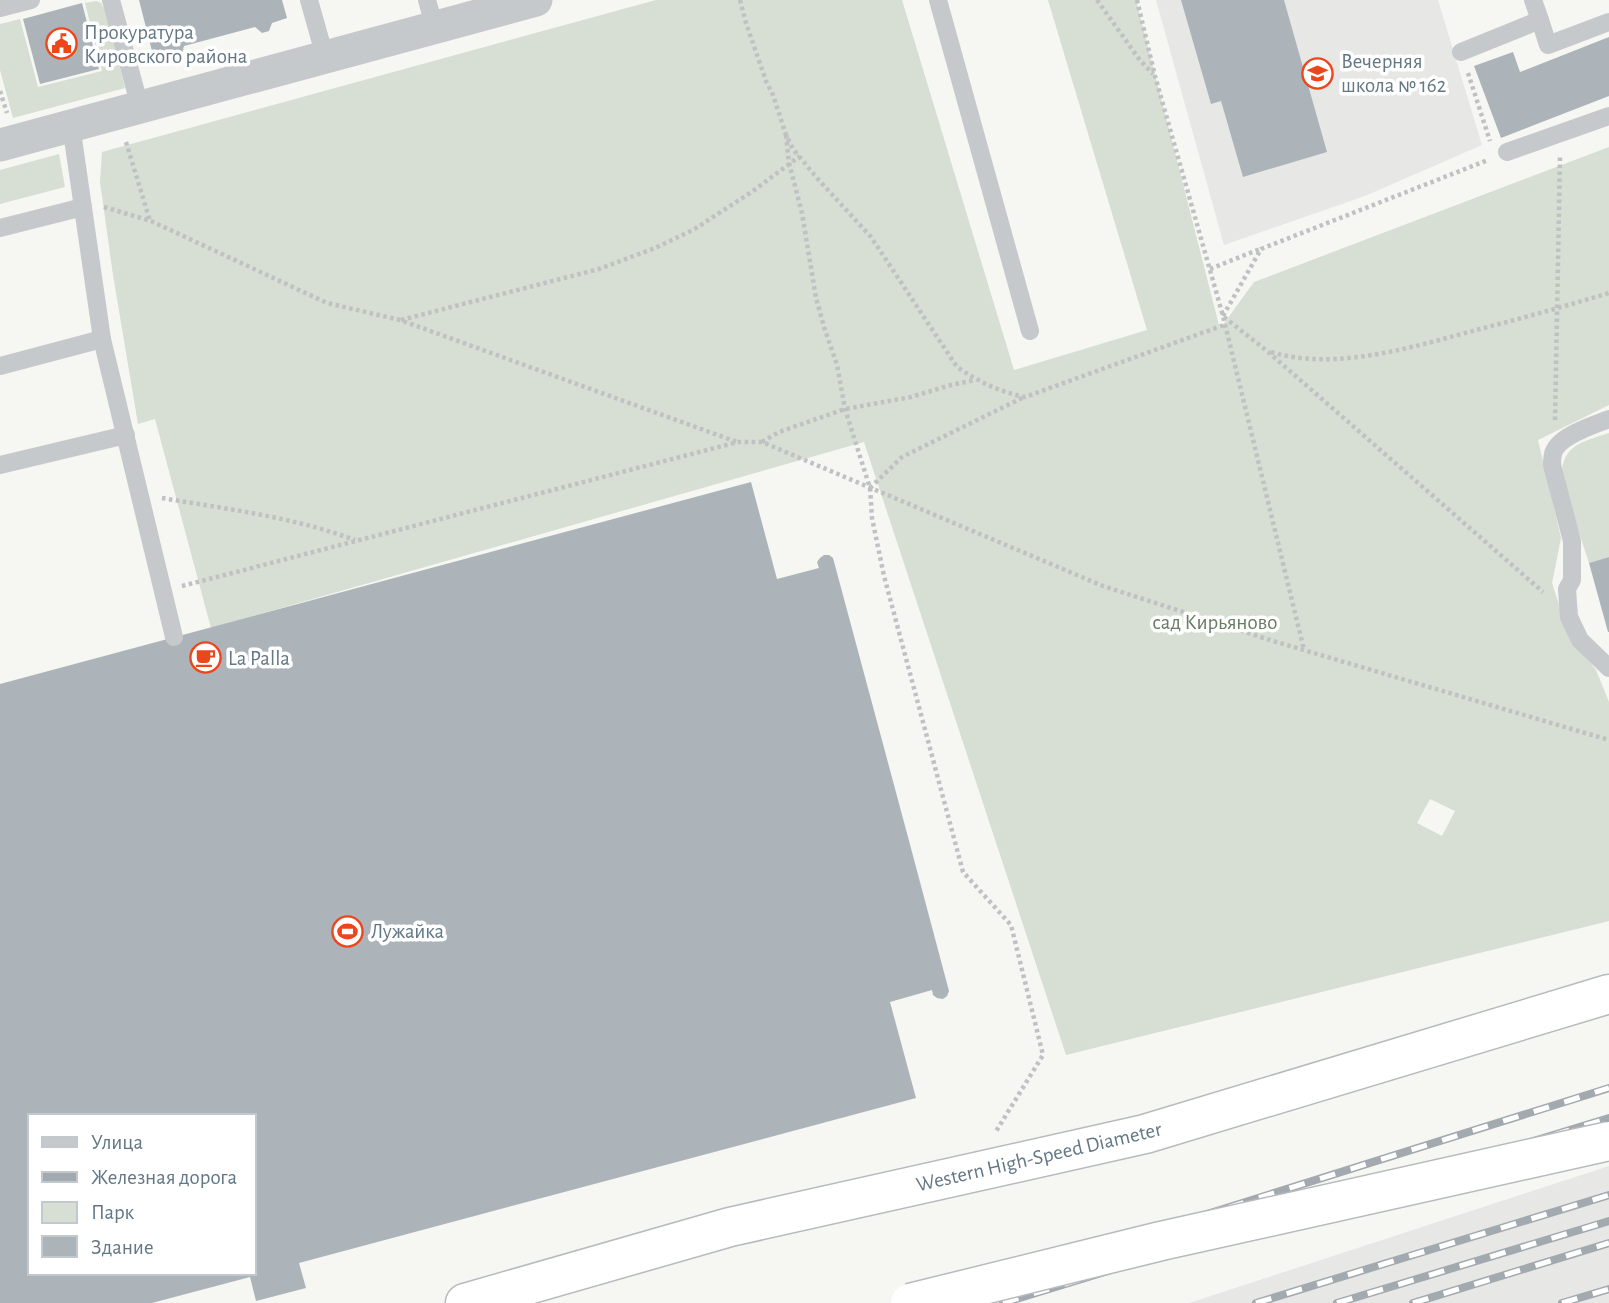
<svg xmlns="http://www.w3.org/2000/svg" width="1609" height="1303" viewBox="0 0 1609 1303" font-family="'Alegreya Sans',sans-serif">
  <rect width="100%" height="100%" fill="#f6f6f2"/>
  <!-- built -->
  <g fill="#e7e8e6">
    <path d="M1156,0H1438L1482,145L1365,196L1224,245Z"/>
    <path d="M1609,1166V1303H1189Z"/>
  </g>
  <!-- green -->
  <g fill="#d7ded3" fill-rule="evenodd">
    <path d="M656,0H902L1014,370L1147,330L1048,0H1136L1220,329L1254,282L1609,147V405L1538,440L1561,538L1552,583L1568,633L1596,670L1609,702V921L1066,1055L864,442L211,628L155,419L138,424L113,275L100,182L102,152ZM1430,799L1455,811L1442,836L1417,823Z"/>
    <path d="M96,1L101,3L106,12L125,88L13,118L0,70V24L20,19L38,87L102,71L85,3Z"/>
    <path d="M59,154L65,187L0,204V170Z"/>
    <path d="M1609,433V557L1589,563L1562,480C1560,445 1582,442 1609,433Z"/>
  </g>
  <!-- building -->
  <g fill="#acb4ba" fill-rule="evenodd">
    <path d="M139,0H282L287,18L272,23L269,31L262,33L255,27L184,46L182,55L174,57L168,51L153,55Z"/>
    <path d="M1181,0H1284L1327,152L1243,177L1221,101L1211,104Z"/>
    <path d="M82,3L99,69L40,84L23,19Z"/>
    <path d="M1609,37V96L1501,138L1474,66L1513,52L1520,72Z"/>
    <path d="M751,482L777,579L819,568L817,562L820,558L824,555H829L833,558L908,837L949,991L947,996L943,999L937,998L933,995L932,990L890,1002L916,1098L299,1263L306,1288L256,1301L250,1277L152,1303H0V684ZM30,1116H254V1273H30Z"/>
    <path d="M1609,557V632H1608L1589,563Z"/>
  </g>
  <g fill="none" stroke-linecap="round" stroke-linejoin="round">
    <defs>
      <path id="motorway" d="M465,1303L730,1227L1145,1134L1609,994"/>
    </defs>
    <!-- motorway casing -->
    <use href="#motorway" stroke="#b7bbbe" stroke-width="41"/>
    <!-- path -->
    <g stroke="#bfc1c3" stroke-width="4.5" stroke-dasharray="3.5 3.5" stroke-linecap="butt">
      <path d="M740,0L746,23L766,81L773,95L786,135L793,149L817,178L871,237L957,367C979,382 1000,392 1025,397L1224,325"/>
      <path d="M1097,0L1139,59L1153,74"/>
      <path d="M1137,0L1155,76L1223,316L1304,650"/>
      <path d="M1468,73L1490,141"/>
      <path d="M0,91L7,113"/>
      <path d="M786,135L789,163L802,213L816,298L824,327L837,365L845,409L870,488L872,518L884,576L963,872L1011,925L1043,1055L995,1133"/>
      <path d="M126,142L150,221"/>
      <path d="M104,207L151,221L327,303L400,320L737,442"/>
      <path d="M1210,269L1260,249"/>
      <path d="M1223,316L1261,249L1488,160"/>
      <path d="M1224,317L1267,351L1543,592"/>
      <path d="M401,320L599,269L655,248L693,230L753,191L800,156"/>
      <path d="M1271,352C1336,372 1416,346 1480,329C1523,318 1566,306 1609,293"/>
      <path d="M1555,420L1560,156"/>
      <path d="M762,442L779,432L845,409L911,397L951,385L975,380"/>
      <path d="M870,488L902,457L1024,397"/>
      <path d="M162,498C227,509 293,517 355,540"/>
      <path d="M182,586L738,442H762L1103,586L1273,641L1609,740"/>
    </g>
    <!-- service -->
    <g stroke="#c5c9cc" stroke-width="18">
      <path d="M111,0L140,107"/>
      <path d="M309,0L325,57"/>
      <path d="M427,0L435,28"/>
      <path d="M938,0L1030,331"/>
      <path d="M0,8L31,0"/>
      <path d="M1540,20L1548,45L1609,22"/>
      <path d="M1461,52L1540,20L1533,0"/>
      <path d="M71,125L102,339L174,637"/>
      <path d="M1507,152L1609,116"/>
      <path d="M0,228L83,207"/>
      <path d="M0,366L102,339"/>
      <path d="M1609,419C1594,425 1557,436 1553,454C1552,458 1552,461 1552,465L1572,541V580L1567,589L1569,617L1580,640L1609,668"/>
      <path d="M0,465L126,435"/>
    </g>
    <!-- minor -->
    <path stroke="#c5c9cc" stroke-width="33" d="M0,145L536,0"/>
    <!-- motorway -->
    <use href="#motorway" stroke="#fff" stroke-width="38"/>
    <defs>
      <g id="rail">
        <path d="M923,1303L1609,1088"/>
        <path d="M1003,1303L1609,1118"/>
        <path d="M1256,1303L1609,1195"/>
        <path d="M1337,1303L1609,1221"/>
        <path d="M1413,1303L1609,1243"/>
        <path d="M1562,1303L1609,1289"/>
      </g>
    </defs>
    <!-- rail casing -->
    <use href="#rail" stroke="#a3aaaf" stroke-width="8"/>
    <!-- rail -->
    <use href="#rail" stroke="#fff" stroke-width="5" stroke-dasharray="16" stroke-linecap="butt"/>
    <defs>
      <path id="motorway-bridge" d="M910,1303L1161,1241L1609,1141"/>
    </defs>
    <!-- motorway-bridge casing -->
    <use href="#motorway-bridge" stroke="#b7bbbe" stroke-width="41" stroke-linecap="butt"/>
    <!-- motorway-bridge -->
    <use href="#motorway-bridge" stroke="#fff" stroke-width="38"/>
  </g>
  <!-- icons -->
  <defs>
    <symbol id="civic-ring" viewBox="-11 -11 22 22"><circle r="9.5" fill="#fff" stroke="#ec471c" stroke-width="1.5"/><path d="M-.6-6.5H3V-4.5H.6V-3L4-1V1h2V6H-6V1h2V-1L-.6-3ZM-1.2 2.5V6h2.4V2.5Z" fill="#ec471c"/></symbol>
    <symbol id="school-ring" viewBox="-11 -11 22 22"><circle r="9.5" fill="#fff" stroke="#ec471c" stroke-width="1.5"/><path d="M0-5L7-2L0 1L-7-2ZM-4 1L0 2.5L4 1V4Q0 6-4 4Z" fill="#ec471c"/></symbol>
    <symbol id="cafe-ring" viewBox="-11 -11 22 22"><circle r="9.5" fill="#fff" stroke="#ec471c" stroke-width="1.5"/><path d="M-5.5-4.5H6V0H3Q3 3.5 0 3.5H-2.5Q-5.5 3.5-5.5 0ZM3-3.2v2h1.7v-2ZM-6 4.5H4V6H-6Z" fill="#ec471c"/></symbol>
    <symbol id="stadium-ring" viewBox="-11 -11 22 22"><circle r="9.5" fill="#fff" stroke="#ec471c" stroke-width="1.5"/><path d="M0-5a6.5 5 0 1 0 0 10a6.5 5 0 1 0 0-10ZM-3.5-1.8h7v3.6h-7Z" fill="#ec471c"/></symbol>
  </defs>
  <g fill-rule="evenodd">
    <use href="#civic-ring" x="44" y="26" width="35" height="35"/>
    <use href="#school-ring" x="1300" y="56" width="35" height="35"/>
    <use href="#cafe-ring" x="188" y="640" width="35" height="35"/>
    <use href="#stadium-ring" x="330" y="914" width="35" height="35"/>
  </g>
  <g text-anchor="middle" dominant-baseline="central" stroke-width="7" stroke-linejoin="round" paint-order="stroke">
    <!-- poi labels -->
    <g font-size="21" fill="#637785" stroke="#fff" text-anchor="start">
      <text x="84" y="32">Прокуратура<tspan x="84" dy="24">Кировского района</tspan></text>
      <text x="1341" y="61">Вечерняя<tspan x="1341" dy="24">школа № 162</tspan></text>
      <text x="228" y="658">La Palla</text>
      <text x="371" y="931">Лужайка</text>
    </g>
    <!-- park labels -->
    <g font-size="21" fill="#687c63" stroke="#fff">
      <text x="1215" y="622">сад Кирьяново</text>
    </g>
    <!-- street labels -->
    <g font-size="21" fill="#637785" stroke="#fff">
      <text transform="translate(1039 1157) rotate(-13)">Western High-Speed Diameter</text>
    </g>
  </g>
  <!-- legend -->
  <rect x="28" y="1114" width="228" height="161" fill="#ffffff" stroke="#c1c9ce" stroke-width="2"/>
  <rect x="42" y="1137" width="35" height="10" fill="#c5c9cc" stroke="#c1c9ce" stroke-width="2"/>
  <text x="91" y="1149" font-size="21" fill="#637785">Улица</text>
  <rect x="42" y="1172" width="35" height="10" fill="#a3aaaf" stroke="#c1c9ce" stroke-width="2"/>
  <text x="91" y="1184" font-size="21" fill="#637785">Железная дорога</text>
  <rect x="42" y="1202" width="35" height="21" fill="#d7ded3" stroke="#c1c9ce" stroke-width="2"/>
  <text x="91" y="1219" font-size="21" fill="#637785">Парк</text>
  <rect x="42" y="1236" width="35" height="21" fill="#acb4ba" stroke="#c1c9ce" stroke-width="2"/>
  <text x="91" y="1254" font-size="21" fill="#637785">Здание</text>
</svg>
